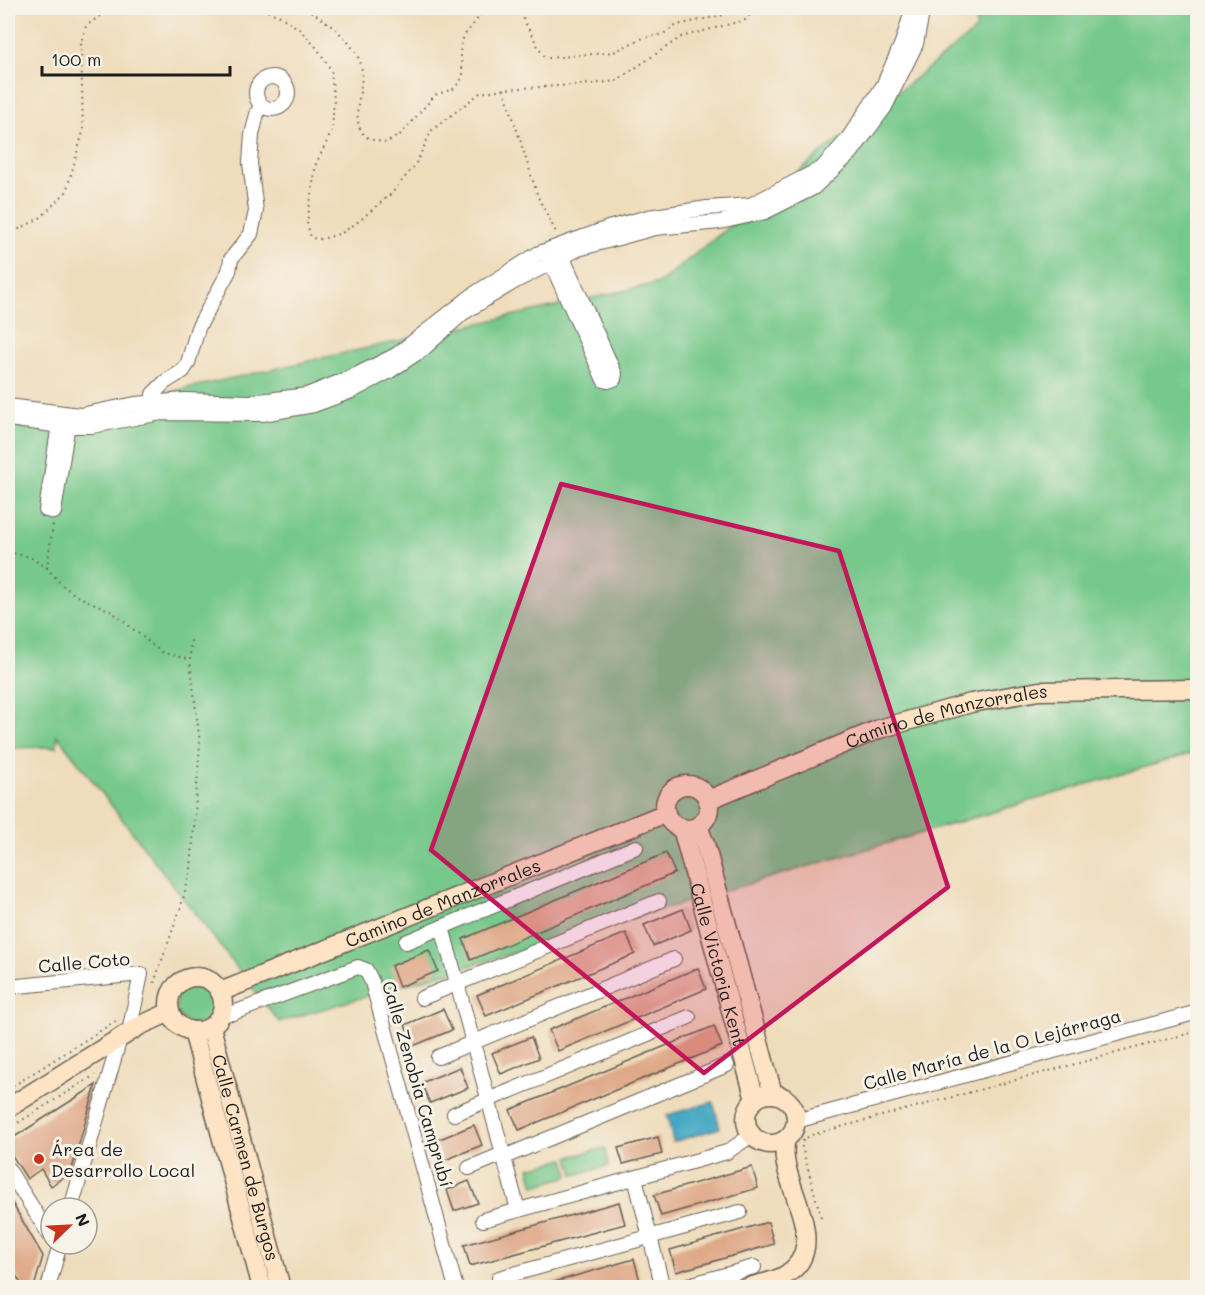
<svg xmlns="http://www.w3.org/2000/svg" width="1205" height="1295" viewBox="0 0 1205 1295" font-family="Mali,sans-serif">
  <rect width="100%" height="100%" fill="#f7f3e8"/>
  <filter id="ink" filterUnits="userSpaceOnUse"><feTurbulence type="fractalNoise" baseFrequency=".0167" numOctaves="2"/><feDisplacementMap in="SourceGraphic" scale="12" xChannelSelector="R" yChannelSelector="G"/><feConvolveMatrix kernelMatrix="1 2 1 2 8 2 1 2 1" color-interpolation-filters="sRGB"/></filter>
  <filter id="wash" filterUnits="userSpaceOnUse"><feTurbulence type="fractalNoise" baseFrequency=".008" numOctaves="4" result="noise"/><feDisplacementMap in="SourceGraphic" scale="24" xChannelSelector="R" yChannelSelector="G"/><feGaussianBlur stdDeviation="1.35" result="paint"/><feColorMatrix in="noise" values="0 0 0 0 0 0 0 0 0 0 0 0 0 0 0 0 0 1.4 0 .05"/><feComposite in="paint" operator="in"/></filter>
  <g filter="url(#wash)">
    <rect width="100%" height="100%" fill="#efdcbb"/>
    <!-- green -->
    <g fill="#76c88b" stroke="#497254" stroke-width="1.5">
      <path d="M972,8H1197V752L279,1022L57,735V747L8,748V428L659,283L977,29Z"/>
      <circle cx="196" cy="1004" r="20"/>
      <path d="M605,1148L609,1166L574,1175L569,1157Z"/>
      <path d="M565,1159L569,1176L534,1186L529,1168Z"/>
    </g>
    <!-- water -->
    <path fill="#43a7c3" stroke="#306270" stroke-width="1.5" d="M713,1102L720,1128L673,1142L667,1115Z"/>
    <g id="blocks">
      <!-- building -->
      <g fill="#dfa888">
        <path d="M666,853L675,873L471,960L463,939Z"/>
        <path d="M683,909L691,930L653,946L644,925Z"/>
        <path d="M626,933L635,954L486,1016L477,995Z"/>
        <path d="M429,950L438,971L399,987L391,966Z"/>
        <path d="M698,968L706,989L558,1051L549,1030Z"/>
        <path d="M443,1009L452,1030L413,1046L405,1025Z"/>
        <path d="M714,1026L722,1046L519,1130L510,1110Z"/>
        <path d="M531,1037L539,1058L501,1074L492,1053Z"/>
        <path d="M460,1067L468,1088L430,1103L421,1083Z"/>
        <path d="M96,1085L71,1172L51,1186L41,1169L27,1179L8,1149V1141Z"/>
        <path d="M474,1125L482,1145L443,1161L435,1141Z"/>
        <path d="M658,1137L662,1154L623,1164L618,1148Z"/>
        <path d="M752,1167L758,1188L661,1216L654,1195Z"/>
        <path d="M469,1181L478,1203L454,1211L447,1190Z"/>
        <path d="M8,1196L43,1256L34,1287H23L8,1262Z"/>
        <path d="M619,1202L625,1224L470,1266L464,1245Z"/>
        <path d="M768,1222L774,1244L676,1272L670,1250Z"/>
        <path d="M634,1259L640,1281L616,1287H545L544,1285Z"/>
      </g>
    </g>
  </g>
  <g filter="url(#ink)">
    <use href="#blocks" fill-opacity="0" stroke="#665f54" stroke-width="1.5"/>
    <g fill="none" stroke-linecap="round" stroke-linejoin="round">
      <defs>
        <g id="street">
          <circle cx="272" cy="93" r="16"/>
          <path d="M548,256L604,380L608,381L614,379L615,374L559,249"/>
          <path d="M8,406L80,415L135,404L185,400L251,402L307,395L354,376L396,355L474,294L539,253L608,228L648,217L707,208L750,205L822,168L847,140L883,86L902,43L913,8"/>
          <path d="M154,409L153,394L165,382L183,371L188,363L198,328L229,271L231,259L251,234L256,211L250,163L252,135L257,114L261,105"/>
          <path d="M60,417L46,510L54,512L69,418"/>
          <path d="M8,419L61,426H92L161,413L263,414L314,405L352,391L390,371L422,350L463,313L514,282L578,249L655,228L720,222L765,212L813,188L851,153L885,107L916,44L923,8"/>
          <path d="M442,927L518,1210"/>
          <path d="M406,942L636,847"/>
          <path d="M8,987L141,974L129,1032"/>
          <path d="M422,998L659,901"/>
          <path d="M221,1014L233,1013L358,967L366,970L372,982L456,1288"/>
          <path d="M438,1057L674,959"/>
          <path d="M454,1114L689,1017"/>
          <path d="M796,1121L1198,1012"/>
          <path d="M504,1157L727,1065"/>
          <path d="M469,1168L503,1154"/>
          <path d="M8,1169L51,1237"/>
          <path d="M635,1178L663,1288"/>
          <path d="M71,1208L120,1038"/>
          <path d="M483,1220L727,1152L752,1135"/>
          <path d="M499,1278L740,1212"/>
          <path d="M48,1288L60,1244"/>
          <path d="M678,1288L754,1267"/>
        </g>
        <g id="secondary">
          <circle cx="687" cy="807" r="22"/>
          <path id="s1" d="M708,800L879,729L971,703L1039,691L1198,689"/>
          <path d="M698,826L705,844L773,1094"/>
          <path id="s2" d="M682,828L755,1100"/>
          <circle cx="196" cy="1004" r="27"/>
          <path id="s3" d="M220,992L666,813"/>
          <path id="s4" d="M211,1027L281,1288"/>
          <path d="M193,1031L262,1288"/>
          <circle cx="771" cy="1119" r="25"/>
          <path d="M8,1108L139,1026L170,1012"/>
          <path d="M747,1288C758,1284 772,1282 782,1277C831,1252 789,1195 785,1159C784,1153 785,1146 785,1140"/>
        </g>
      </defs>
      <!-- street casing -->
      <use href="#street" stroke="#665f54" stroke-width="16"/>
      <!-- secondary casing -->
      <use href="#secondary" stroke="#665f54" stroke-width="21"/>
      <!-- path -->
      <g stroke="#665f54" stroke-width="2" stroke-dasharray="1.5 4.5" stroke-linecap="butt">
        <path d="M244,8L262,9L280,16L299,29L317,48L331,70L334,99L332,131L316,164L307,223L311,238L322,239L342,233L359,221L392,193L415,165L432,130L480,93L504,89L592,84L616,81L681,37L745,20L756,8"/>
        <path d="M306,8C327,22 347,35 359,59C370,82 344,121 368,138C373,141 381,141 386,143L401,134L435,95L453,89L460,82L463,74L460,48L464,36L486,8"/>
        <path d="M517,8L541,52L544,56L549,58L614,52L640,39L663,34L677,25L724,15L735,8"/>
        <path d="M504,89L538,197L557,234"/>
        <path d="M8,235L40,218L66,192L83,132L81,43L86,26L104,13L116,8"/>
        <path d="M8,552L30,557L47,568L62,585L77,596L111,611L161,652L190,660"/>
        <path d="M47,568L53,523"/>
        <path d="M154,983L181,906L191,870L200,743L190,660L191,636"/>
        <path d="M8,1089L119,1019"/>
        <path d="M8,1129L95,1075"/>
        <path d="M821,1217L802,1147L803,1140L811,1135L1198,1031"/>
      </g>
      <!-- street -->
      <use href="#street" stroke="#fff" stroke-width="14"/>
      <!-- secondary -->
      <use href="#secondary" stroke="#fee4c5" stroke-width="18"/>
    </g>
  </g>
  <!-- marked area -->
  <path fill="#c2185b" fill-opacity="0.2" stroke="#c2185b" stroke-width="4.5" stroke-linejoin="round" d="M561,484L839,551L948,887L704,1073L431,850Z"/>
  <!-- markers -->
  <circle fill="#c8321e" stroke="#f7f3e8" stroke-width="2" cx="39" cy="1159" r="6"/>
  <g text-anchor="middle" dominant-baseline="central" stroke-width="6" stroke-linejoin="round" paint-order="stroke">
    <!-- street labels -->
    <g font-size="18" fill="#1c1c1c" stroke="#f7f3e8">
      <text stroke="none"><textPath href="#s1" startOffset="254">Camino de Manzorrales</textPath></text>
      <text stroke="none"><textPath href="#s3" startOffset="240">Camino de Manzorrales</textPath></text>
      <text transform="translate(84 962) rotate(-5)">Calle Coto</text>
      <text stroke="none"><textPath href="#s2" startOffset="141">Calle Victoria Kent</textPath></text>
      <text transform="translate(992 1049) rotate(-15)">Calle María de la O Lejárraga</text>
      <text transform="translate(418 1084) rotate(74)">Calle Zenobia Camprubí</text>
      <text stroke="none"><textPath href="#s4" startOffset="135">Calle Carmen de Burgos</textPath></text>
    </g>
    <!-- poi labels -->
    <g font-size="18" fill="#1c1c1c" stroke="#f7f3e8" text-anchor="start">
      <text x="51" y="1149">Área de<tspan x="51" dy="21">Desarrollo Local</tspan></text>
    </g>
  </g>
  <!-- margin -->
  <rect width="1205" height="1295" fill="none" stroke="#f7f3e8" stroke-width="30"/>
  <!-- north arrow -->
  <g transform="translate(69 1226) rotate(66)"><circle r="28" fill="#f7f3e8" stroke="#9f9d96" stroke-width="1.5"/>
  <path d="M0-4.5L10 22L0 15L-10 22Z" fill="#c8321e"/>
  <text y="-9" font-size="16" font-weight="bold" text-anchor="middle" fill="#1c1c1c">N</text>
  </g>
  <!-- scale -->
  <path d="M42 66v9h188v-9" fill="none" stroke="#1c1c1c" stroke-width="3"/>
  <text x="51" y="66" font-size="18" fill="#1c1c1c" stroke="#f7f3e8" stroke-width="4.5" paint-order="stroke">100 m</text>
</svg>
